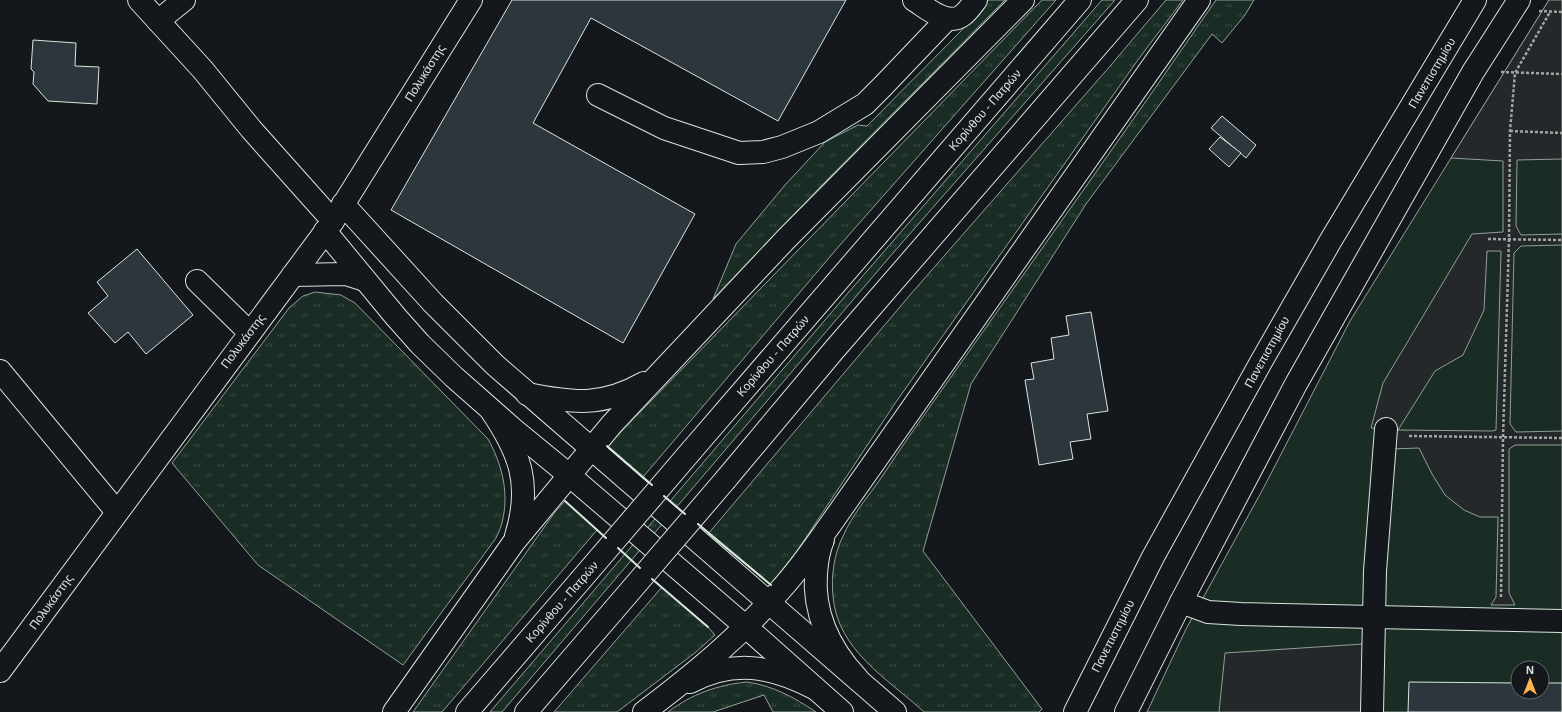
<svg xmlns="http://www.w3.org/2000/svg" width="1562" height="712" viewBox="0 0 1562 712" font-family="Helvetica,sans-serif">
  <defs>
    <pattern id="grass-tufts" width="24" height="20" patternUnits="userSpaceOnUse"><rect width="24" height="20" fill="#1a2d24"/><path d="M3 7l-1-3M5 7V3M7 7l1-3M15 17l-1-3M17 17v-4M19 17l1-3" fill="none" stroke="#3b4b43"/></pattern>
  </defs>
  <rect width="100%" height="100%" fill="#14181c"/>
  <!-- grass -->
  <g fill="url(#grass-tufts)" stroke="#939e99">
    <path d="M988,0H1005L827,180L713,299L736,244L785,185L825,142L858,125L867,126L960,32Z"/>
    <path d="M1042,0H1056L840,245L643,477L607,446Z"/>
    <path d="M1102,0H1115L893,253L502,712H490L848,293Z"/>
    <path d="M1166,0H1183L1140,57L896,402L797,551L771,585L708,534L910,295L1111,65Z"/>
    <path d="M1216,0H1254L1245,15L1222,43L1212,34L1086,204L971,384L923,551L1042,709L1039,712H924C888,679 837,650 833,596C831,576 834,554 843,536C852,515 868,497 881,478C906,440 932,404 958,367C1044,245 1132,123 1216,0Z"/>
    <path d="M315,292L341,295L355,303L488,439C501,462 509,491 503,518C502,525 499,532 496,538L403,665L258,565L172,463L289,308L303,296Z"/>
    <path d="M565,501L597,530L442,712H413L555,512Z"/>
    <path d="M662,587L708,627L715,635L696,652L617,712H554Z"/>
    <path d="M747,682C774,686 793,697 816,712H773L764,695L713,712H668C692,694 717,685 747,682Z"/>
  </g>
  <!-- garden -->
  <path fill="#1a2d24" stroke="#939e99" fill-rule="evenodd" d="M1549,0H1562V712H1147L1186,629L1264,487L1350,321ZM1518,668H1542V692H1518Z"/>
  <!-- parking -->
  <g fill="#24282b" stroke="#939e99" fill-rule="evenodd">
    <path d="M1549,0H1562V159L1517,160L1516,226L1521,235L1562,234V245L1521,246L1514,253L1510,424L1516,432L1562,431V445H1515L1509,449V593L1515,605H1491L1496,597L1498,517H1480L1464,510L1445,495L1432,474L1419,448L1390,449L1391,436L1397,431L1371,428L1383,383L1472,234L1503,232V161L1451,158ZM1487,251H1501L1496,430L1492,431L1398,430L1435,371L1463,355L1484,310Z"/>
    <path d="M1363,644L1361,712H1219L1225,653Z"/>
  </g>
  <!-- building -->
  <g fill="#2c363c" stroke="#d8e6dc">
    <path d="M512,0H846L778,121L591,18L533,123L695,214L623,343L391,210Z"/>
    <path d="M33,40L76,43L75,66L99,67L97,104L48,101L33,84L34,72L31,69Z"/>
    <path d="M1222,116L1256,145L1246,158L1211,128Z"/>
    <path d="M1220,137L1241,153L1229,167L1209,149Z"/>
    <path d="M137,249L193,315L146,354L128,332L115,343L88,313L108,296L97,282Z"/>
    <path d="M1091,312L1108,411L1087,414L1091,439L1070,442L1073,459L1039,465L1025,380L1034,379L1031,363L1054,359L1051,338L1069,335L1066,316Z"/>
    <path d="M1409,682L1518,683V692H1542V683H1562V712H1408Z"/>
  </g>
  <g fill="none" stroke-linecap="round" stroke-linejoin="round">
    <defs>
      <g id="minor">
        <path d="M139,0L203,70L251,129L333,221"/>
        <path d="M914,0C927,8 948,27 963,15C968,11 972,5 976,0"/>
        <path d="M158,21L184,0"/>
        <path d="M598,95L664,128L739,153L763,152L782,147L819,132L865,104L883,86L947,19"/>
        <path d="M343,204L433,303L495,365L895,712"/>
        <path d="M325,231L396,317L420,344L454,377L513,429L569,475L745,626L842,712"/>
        <path d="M293,275L346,274L365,280"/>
        <path d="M197,281L250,333"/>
        <path d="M0,371L117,512"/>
        <path d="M1181,602L1208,612L1241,614L1562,621"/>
        <path d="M0,671L333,221L471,0"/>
        <path d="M1372,712L1375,571L1386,429"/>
      </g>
      <g id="major">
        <path d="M1075,712L1153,557L1261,362L1331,240L1475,0"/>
        <path d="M1126,712L1181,602L1296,384L1473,72L1519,0"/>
      </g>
      <g id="highway">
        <path d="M527,394C573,403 602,407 644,383"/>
        <path d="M491,410C520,453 532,484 516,536"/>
        <path d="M692,450L1080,0"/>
        <path d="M726,479L834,350L1137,0"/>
        <path d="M823,540C818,551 817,561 816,573C813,613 830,649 857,678"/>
        <path d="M690,682C734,659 771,666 814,688"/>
        <path d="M394,712L514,542L612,424L786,239L1023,0"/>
        <path d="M467,712L579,582"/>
        <path d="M526,712L613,611"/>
        <path d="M644,712C693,675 742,635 782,588C800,568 815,546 830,525L1199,0"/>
      </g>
    </defs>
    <!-- minor casing -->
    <use href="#minor" stroke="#d8e6dc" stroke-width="24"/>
    <!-- major casing -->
    <use href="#major" stroke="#d8e6dc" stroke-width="24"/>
    <!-- highway casing -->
    <use href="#highway" stroke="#d8e6dc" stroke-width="24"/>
    <!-- path -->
    <g stroke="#9da8a2" stroke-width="2.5" stroke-dasharray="3 2" stroke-linecap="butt">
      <path d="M1539,11L1562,12"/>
      <path d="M1501,72L1562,74"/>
      <path d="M1510,131L1562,133"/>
      <path d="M1488,239L1562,240"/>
      <path d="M1409,436L1562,438"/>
      <path d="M1501,597L1503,437L1509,240L1510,131L1515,73L1550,12"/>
    </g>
    <!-- minor -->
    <use href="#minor" stroke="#14181c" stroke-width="22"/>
    <!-- major -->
    <use href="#major" stroke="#14181c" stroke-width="22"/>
    <!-- highway -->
    <use href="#highway" stroke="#14181c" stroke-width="22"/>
    <defs>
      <g id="highway-bridge">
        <path d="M579,582L692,450"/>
        <path d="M613,611L726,479"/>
      </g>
    </defs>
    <!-- highway-bridge casing -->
    <use href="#highway-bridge" stroke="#d8e6dc" stroke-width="24" stroke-linecap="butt"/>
    <!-- highway-bridge -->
    <use href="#highway-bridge" stroke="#14181c" stroke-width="22"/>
    <!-- wall -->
    <g stroke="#d8e6dc" stroke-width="2">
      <path d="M607,446L652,485"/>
      <path d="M664,496L685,514"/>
      <path d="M565,501L606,538"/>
      <path d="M698,524L771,585"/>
      <path d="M618,548L640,568"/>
      <path d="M652,579L708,627"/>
    </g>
  </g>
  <g text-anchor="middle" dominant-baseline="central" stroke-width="3" stroke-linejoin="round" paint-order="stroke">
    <!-- street labels -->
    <g font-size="12" fill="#d8e6dc" stroke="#14181c">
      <text transform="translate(425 73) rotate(-58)">Πολυκάστης</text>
      <text transform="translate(1432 73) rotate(-59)">Πανεπιστημίου</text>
      <text transform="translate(985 110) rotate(-49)">Κορίνθου - Πατρών</text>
      <text transform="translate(243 341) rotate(-53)">Πολυκάστης</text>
      <text transform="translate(1267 352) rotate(-61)">Πανεπιστημίου</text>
      <text transform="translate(773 356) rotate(-49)">Κορίνθου - Πατρών</text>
      <text transform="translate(51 602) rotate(-54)">Πολυκάστης</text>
      <text transform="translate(562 602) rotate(-49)">Κορίνθου - Πατρών</text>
      <text transform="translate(1113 636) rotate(-63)">Πανεπιστημίου</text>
    </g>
  </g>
  <!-- north arrow -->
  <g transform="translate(1530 680)"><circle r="19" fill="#14181c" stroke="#626a69"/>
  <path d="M0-3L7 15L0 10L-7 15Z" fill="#ffb74d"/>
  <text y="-6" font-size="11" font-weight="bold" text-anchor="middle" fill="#d8e6dc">N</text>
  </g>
</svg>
